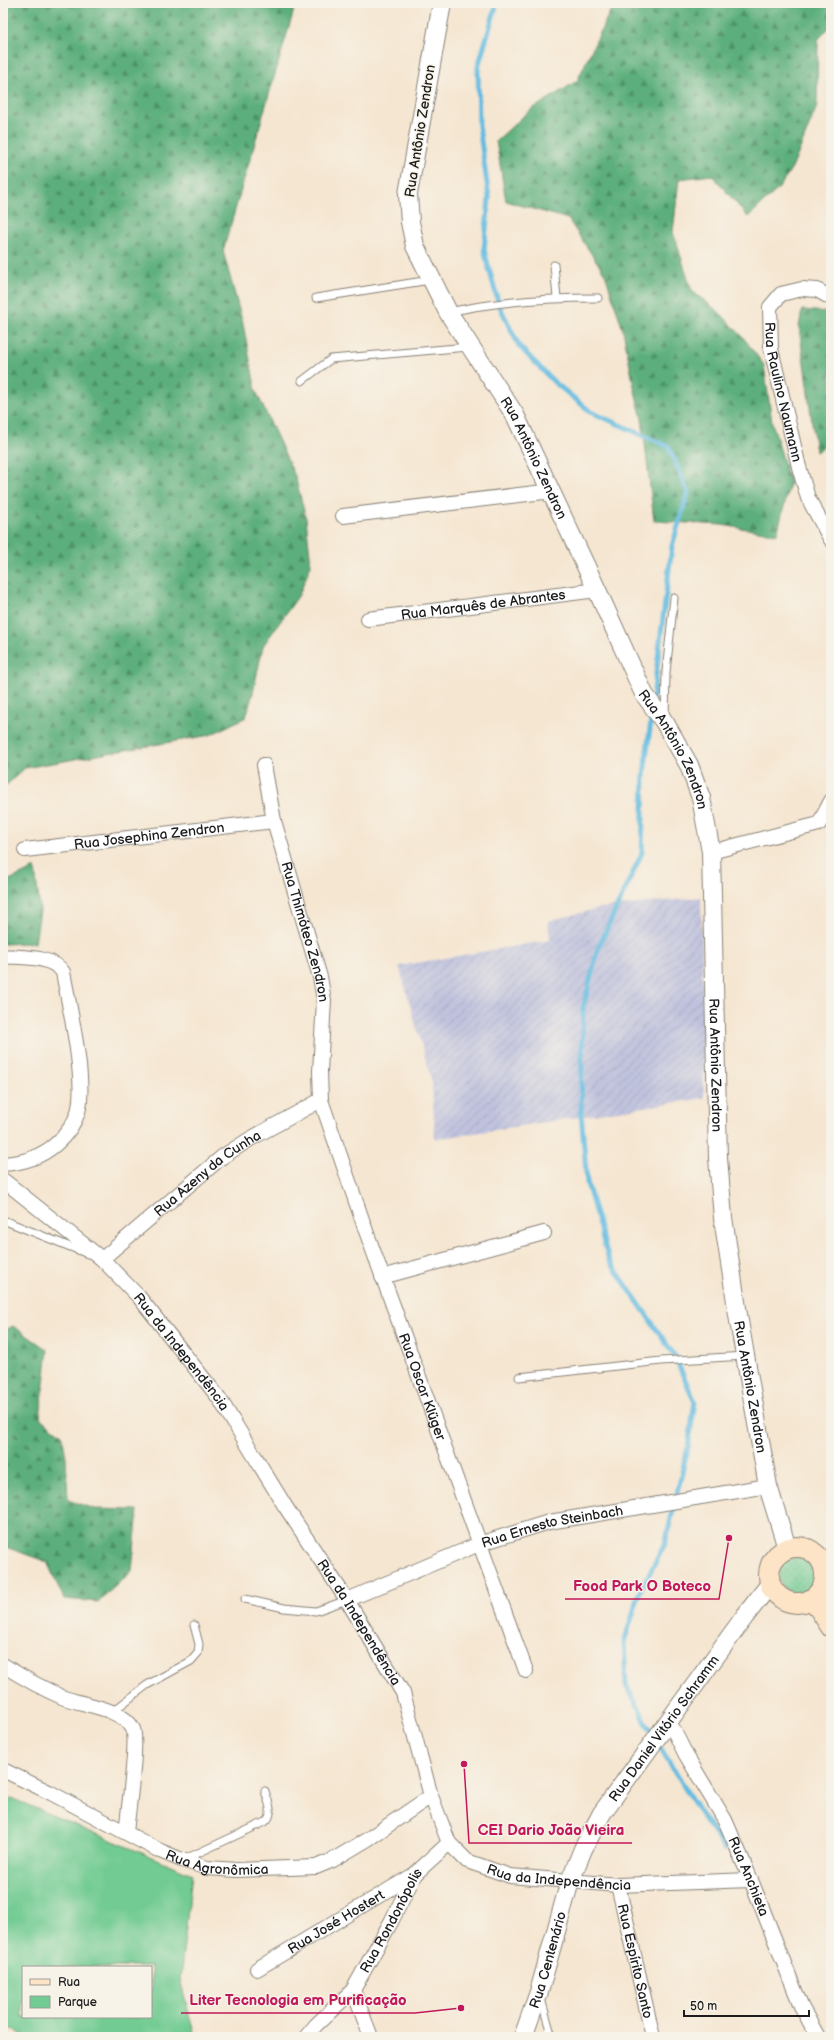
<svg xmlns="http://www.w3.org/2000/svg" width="834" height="2040" viewBox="0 0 834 2040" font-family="'Balsamiq Sans',sans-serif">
  <defs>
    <pattern id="industrial-furrows" width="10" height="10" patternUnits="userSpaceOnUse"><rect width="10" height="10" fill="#c0c2dd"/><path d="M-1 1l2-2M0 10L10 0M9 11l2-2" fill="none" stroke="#a4a6bd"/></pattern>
    <pattern id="grass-dots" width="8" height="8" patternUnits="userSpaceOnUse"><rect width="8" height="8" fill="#71cb92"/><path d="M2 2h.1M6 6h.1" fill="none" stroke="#61ae7d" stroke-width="1.8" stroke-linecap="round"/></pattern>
    <pattern id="forest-firs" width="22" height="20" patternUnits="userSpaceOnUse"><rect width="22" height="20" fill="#5caf7c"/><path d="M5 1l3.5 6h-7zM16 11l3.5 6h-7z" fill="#4b8e65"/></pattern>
  </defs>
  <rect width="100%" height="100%" fill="#f7f3e8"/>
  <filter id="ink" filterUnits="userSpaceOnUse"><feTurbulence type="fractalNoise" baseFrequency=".025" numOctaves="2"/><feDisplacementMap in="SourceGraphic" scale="8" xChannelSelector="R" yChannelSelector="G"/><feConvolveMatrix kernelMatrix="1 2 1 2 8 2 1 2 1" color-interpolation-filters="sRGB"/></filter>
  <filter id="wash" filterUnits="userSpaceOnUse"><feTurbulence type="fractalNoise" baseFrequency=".012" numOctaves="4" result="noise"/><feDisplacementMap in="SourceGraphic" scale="16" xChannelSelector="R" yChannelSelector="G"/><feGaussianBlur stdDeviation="0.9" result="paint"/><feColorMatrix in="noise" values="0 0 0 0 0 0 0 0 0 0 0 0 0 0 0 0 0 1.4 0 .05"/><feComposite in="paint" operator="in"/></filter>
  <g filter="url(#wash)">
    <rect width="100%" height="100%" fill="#f5e6d1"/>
    <!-- industrial -->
    <path fill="url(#industrial-furrows)" d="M701,897L704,1098L435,1139L432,1082L399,966L550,940L548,921L601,908Z"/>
    <!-- grass -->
    <circle fill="url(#grass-dots)" stroke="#467457" cx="797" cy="1575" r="18"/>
    <!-- forest -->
    <g fill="url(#forest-firs)" stroke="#3c664c">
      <path d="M3,3H296L223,251L243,324L256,391L295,476L306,518L311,565L299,595L263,646L253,693L246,717L210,735L25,768L3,788Z"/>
      <path d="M614,3H831V25L818,40L817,106L794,164L780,187L748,217L712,175L679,179L673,232L692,291L719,312L742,336L764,365L772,422L790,483L777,534L722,525L654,521L642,419L634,387L623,330L605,274L568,219L506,201L496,141L529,111L577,81Z"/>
      <path d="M802,310L826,312L831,314V443L816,452L799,327Z"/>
      <path d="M35,868L40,911L35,943L3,944V875L9,880Z"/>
      <path d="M13,1326L48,1350L40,1418L62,1435L66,1457L68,1500L94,1509L138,1510L132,1571L98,1602L64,1599L47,1562L3,1546V1331Z"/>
    </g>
    <!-- park -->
    <path fill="#71cb92" stroke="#467457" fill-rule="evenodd" d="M11,1798L192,1874L180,1979L195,2037H26L3,2023V1811ZM23,1967H151V2017H23Z"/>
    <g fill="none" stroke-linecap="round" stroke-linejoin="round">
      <!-- stream -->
      <g stroke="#63bce1" stroke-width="5">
        <path d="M497,3L478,67L479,126L489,198L484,250L499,305L519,346L554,382L591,412L669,447L688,493L672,546L653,698"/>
        <path d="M652,712L644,775L642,853L598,948L583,1008L581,1112L587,1183L609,1260L674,1355L695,1402L688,1447L665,1544L641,1589L624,1642L626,1685L653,1735"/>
        <path d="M657,1742L701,1815L725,1849"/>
      </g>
    </g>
  </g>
  <g filter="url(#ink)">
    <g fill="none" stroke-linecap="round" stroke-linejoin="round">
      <defs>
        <g id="service">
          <path d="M554,265L557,298"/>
          <path d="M316,298L430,280"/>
          <path d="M449,312C498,301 547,298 598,298"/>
          <path d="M302,381L331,359L468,347"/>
          <path d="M665,717L666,672L674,598"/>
          <path d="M3,1220L88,1254"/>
          <path d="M519,1377L661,1361L745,1356"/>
          <path d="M245,1599L284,1608L316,1611L347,1600"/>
          <path d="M112,1712L147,1685L191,1661L198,1653L199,1644L194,1625"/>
          <path d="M183,1860L265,1822C275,1814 268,1802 265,1791"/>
          <path d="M541,1999L552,2037"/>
        </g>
        <g id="minor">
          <path id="s1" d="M831,298L817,290L802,289L781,294L770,307L771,349L799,467L808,498L831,540"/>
          <path d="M343,516L552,491"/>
          <path id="s2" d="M368,619L597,590"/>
          <path id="s3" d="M264,765L274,821L320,977L324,1000L320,1072L321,1100L366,1231L526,1671"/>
          <path id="s4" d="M25,850L274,821"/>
          <path d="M711,852L819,824L831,801"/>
          <path d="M3,956C22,958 51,955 63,972C69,1006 87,1081 78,1112C74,1125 66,1135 56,1144C41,1157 23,1163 3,1164"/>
          <path id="s5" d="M3,1180L102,1259L139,1297L219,1398L285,1506L347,1600L403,1693L431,1796L449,1843L467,1861L510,1876L618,1885L751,1880"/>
          <path id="s6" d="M102,1259L222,1157L250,1139L321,1100"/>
          <path d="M382,1277L544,1233"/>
          <path id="s7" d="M347,1600L479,1544L549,1522L768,1486"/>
          <path d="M3,1665C22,1677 41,1688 62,1697C81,1705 123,1708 133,1729C138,1741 128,1814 126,1832"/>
          <path id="s8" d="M669,1721L686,1755L725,1820L751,1880L801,2006L818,2037"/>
          <path id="s9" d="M3,1770L51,1793L160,1851L182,1860L207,1868L237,1870L316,1867L333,1860L368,1839L431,1796"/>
          <path id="s10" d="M618,1885L653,2037"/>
          <path id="s11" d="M257,1969L415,1874"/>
          <path d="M353,1990L371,2037"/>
          <path id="s12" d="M306,2037L316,2025L353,1990L391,1922L415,1874L449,1843"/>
        </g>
        <g id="tertiary">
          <path id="s13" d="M442,3L408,194L410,222L415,246L448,312L515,415L597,590L644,694L665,723L689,765L701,798L711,852L718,1158L723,1218L739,1321L768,1486L787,1548"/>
          <path id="s14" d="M523,2037L539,1992L570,1881L583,1849L602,1813L745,1616L770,1584"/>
        </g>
        <g id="secondary">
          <circle cx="797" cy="1575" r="28"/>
          <path d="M813,1599L831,1627"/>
        </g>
      </defs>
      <!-- service casing -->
      <use href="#service" stroke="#888176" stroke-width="9"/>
      <!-- minor casing -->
      <use href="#minor" stroke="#888176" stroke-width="16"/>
      <!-- tertiary casing -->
      <use href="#tertiary" stroke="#888176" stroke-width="20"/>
      <!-- secondary casing -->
      <use href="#secondary" stroke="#888176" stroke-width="22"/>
      <!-- service -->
      <use href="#service" stroke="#fff" stroke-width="7"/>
      <!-- minor -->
      <use href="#minor" stroke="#fff" stroke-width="14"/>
      <!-- tertiary -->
      <use href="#tertiary" stroke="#fff" stroke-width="18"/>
      <!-- secondary -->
      <use href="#secondary" stroke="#fee4c6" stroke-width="20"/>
    </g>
  </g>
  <g text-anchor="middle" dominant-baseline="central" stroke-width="3" stroke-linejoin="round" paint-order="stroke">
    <!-- street labels -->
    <g font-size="14" fill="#1c1c1c" stroke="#f7f3e8">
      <text transform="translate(420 131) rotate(-81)">Rua Antônio Zendron</text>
      <text stroke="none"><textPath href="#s1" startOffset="156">Rua Raulino Naumann</textPath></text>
      <text stroke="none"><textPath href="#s13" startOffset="490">Rua Antônio Zendron</textPath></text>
      <text stroke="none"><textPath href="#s2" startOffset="116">Rua Marquês de Abrantes</textPath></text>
      <text stroke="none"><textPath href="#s13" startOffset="814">Rua Antônio Zendron</textPath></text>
      <text stroke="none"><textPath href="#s4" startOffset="125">Rua Josephina Zendron</textPath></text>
      <text stroke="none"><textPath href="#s3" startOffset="172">Rua Thimóteo Zendron</textPath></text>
      <text stroke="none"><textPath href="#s13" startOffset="1138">Rua Antônio Zendron</textPath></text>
      <text stroke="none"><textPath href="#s6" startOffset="136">Rua Azeny da Cunha</textPath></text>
      <text stroke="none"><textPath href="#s5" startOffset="249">Rua da Independência</textPath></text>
      <text stroke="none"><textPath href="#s3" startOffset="647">Rua Oscar Klüger</textPath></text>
      <text stroke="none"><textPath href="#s13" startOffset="1462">Rua Antônio Zendron</textPath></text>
      <text stroke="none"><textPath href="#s7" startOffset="219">Rua Ernesto Steinbach</textPath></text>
      <text stroke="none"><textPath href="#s5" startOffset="573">Rua da Independência</textPath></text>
      <text stroke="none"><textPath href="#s14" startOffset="343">Rua Daniel Vitório Schramm</textPath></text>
      <text stroke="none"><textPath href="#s9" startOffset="236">Rua Agronômica</textPath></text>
      <text stroke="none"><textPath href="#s5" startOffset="933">Rua da Independência</textPath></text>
      <text stroke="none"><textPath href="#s8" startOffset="175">Rua Anchieta</textPath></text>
      <text stroke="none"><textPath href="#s11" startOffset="92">Rua José Hostert</textPath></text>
      <text stroke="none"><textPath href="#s12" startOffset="146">Rua Rondonópolis</textPath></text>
      <text stroke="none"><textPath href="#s14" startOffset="81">Rua Centenário</textPath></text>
      <text stroke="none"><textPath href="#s10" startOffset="78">Rua Espírito Santo</textPath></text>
    </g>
  </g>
  <!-- callouts -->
  <path fill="none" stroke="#c2185b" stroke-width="1.5" d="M729 1538L719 1599H565M464 1764L469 1843H632M461 2008L415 2013H181"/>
  <g fill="#c2185b" stroke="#f7f3e8" stroke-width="1.5">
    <circle cx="729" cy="1538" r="4"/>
    <circle cx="464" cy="1764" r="4"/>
    <circle cx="461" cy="2008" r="4"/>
  </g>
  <g font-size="15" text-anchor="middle" font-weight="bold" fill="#c2185b" stroke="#f7f3e8" stroke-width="3" stroke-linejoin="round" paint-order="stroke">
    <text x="642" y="1591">Food Park O Boteco</text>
    <text x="551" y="1835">CEI Dario João Vieira</text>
    <text x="298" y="2005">Liter Tecnologia em Purificação</text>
  </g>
  <!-- margin -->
  <rect width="834" height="2040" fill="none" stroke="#f7f3e8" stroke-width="16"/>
  <!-- legend -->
  <rect x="22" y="1966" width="130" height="52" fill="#f7f3e8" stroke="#9f9d96"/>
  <rect x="30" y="1979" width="20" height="6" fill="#fee4c6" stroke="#9f9d96"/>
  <text x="58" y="1986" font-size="12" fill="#1c1c1c">Rua</text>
  <rect x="30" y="1996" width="20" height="12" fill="#71cb92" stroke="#9f9d96"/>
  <text x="58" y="2006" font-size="12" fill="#1c1c1c">Parque</text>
  <!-- scale -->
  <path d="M684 2010v6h125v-6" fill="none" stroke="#1c1c1c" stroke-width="2"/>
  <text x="690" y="2010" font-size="12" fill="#1c1c1c" stroke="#f7f3e8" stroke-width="3" paint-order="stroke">50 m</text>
</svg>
